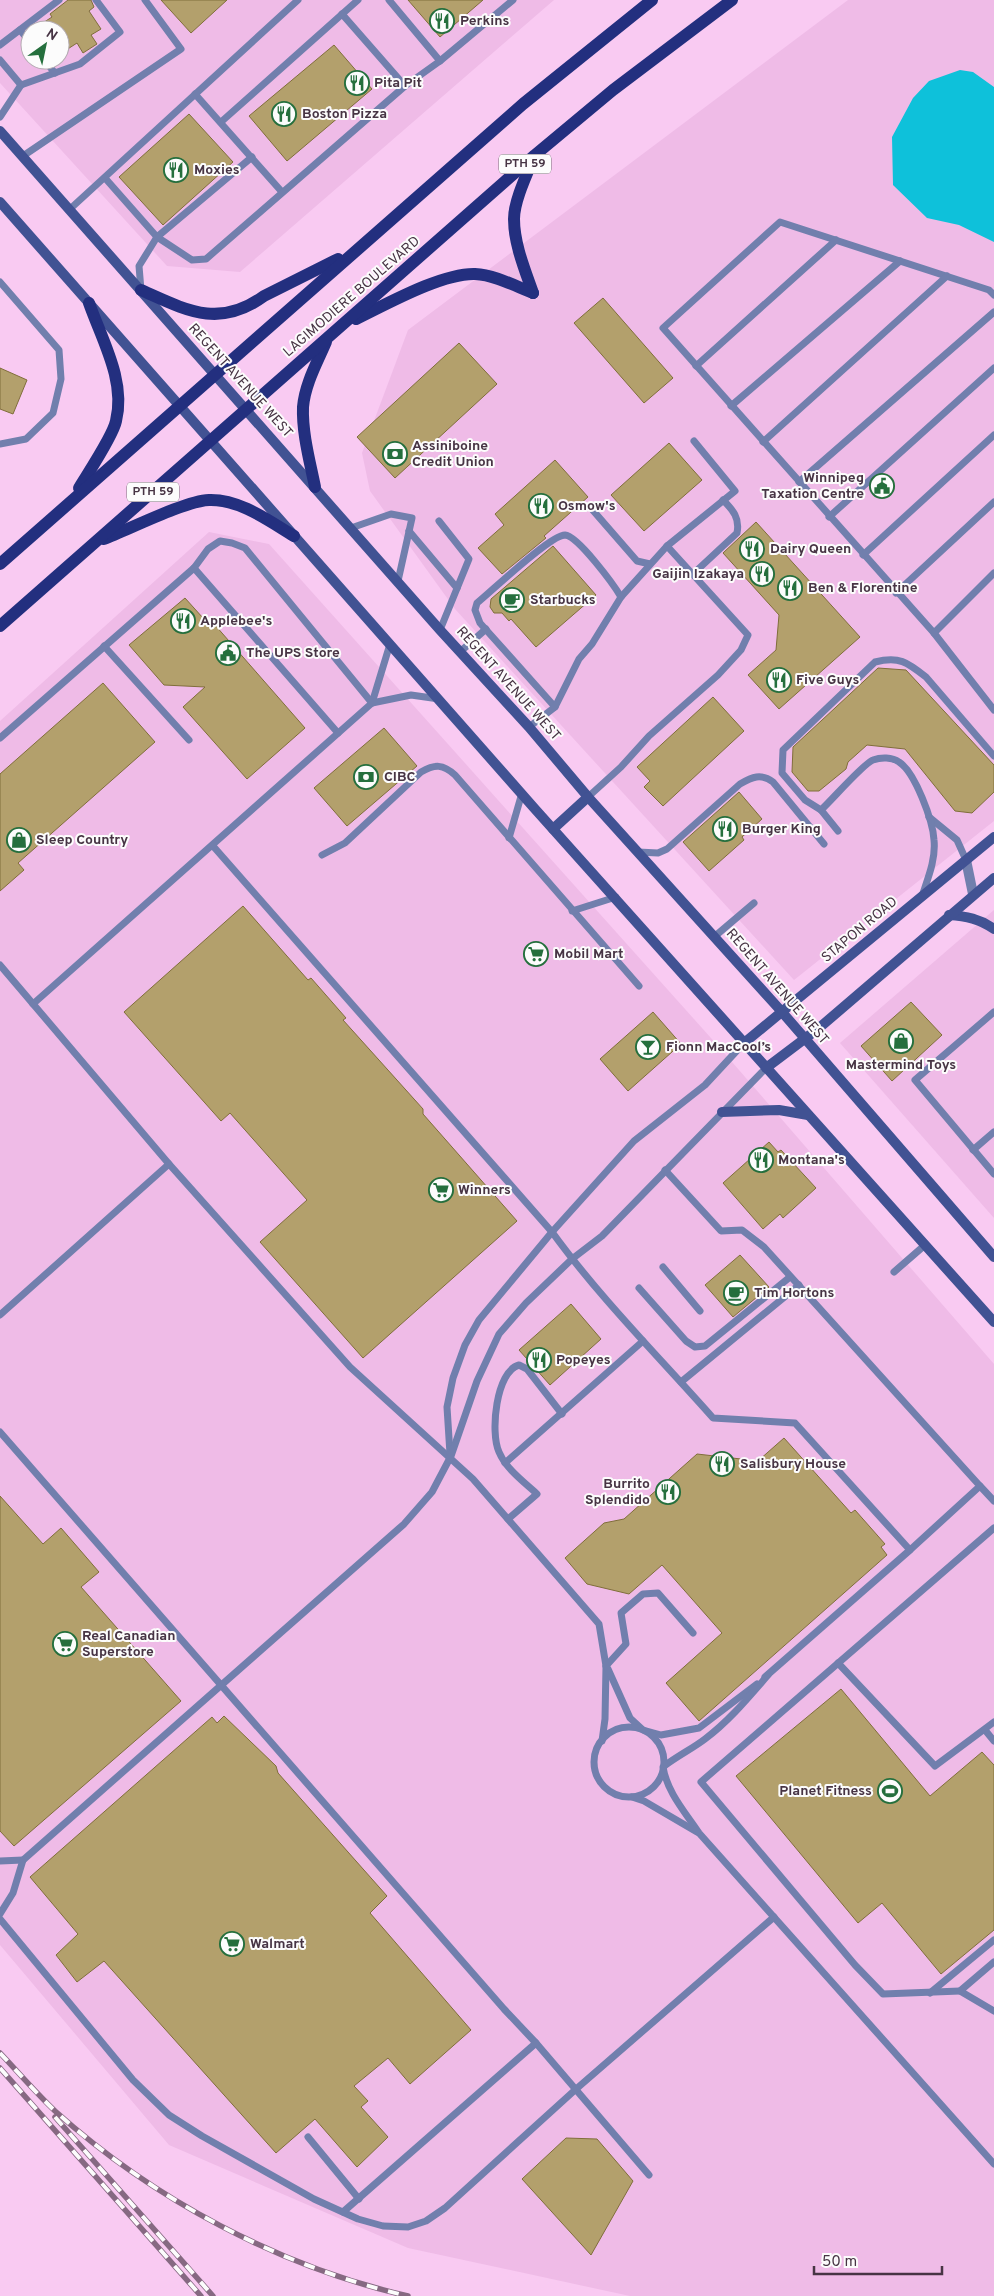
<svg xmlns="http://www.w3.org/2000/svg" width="994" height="2296" viewBox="0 0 994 2296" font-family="Overpass,sans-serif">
  <rect width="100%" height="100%" fill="#f9caf2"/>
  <!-- built -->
  <g fill="#efbbe7" fill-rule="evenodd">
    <path d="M0,0H554L240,272L167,266L0,83ZM30,30H60V60H30Z"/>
    <path d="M848,0H994V821L794,980L455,609L370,491L362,453L408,330Z"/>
    <path d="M209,532L269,544L719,1047L994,1364V2296H630L408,2248L169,2145L0,1945V721Z"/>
    <path d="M994,910V1218L840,1043Z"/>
  </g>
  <!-- water -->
  <path fill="#0ec1da" d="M960,70L973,72L994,87V242L959,225L927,218L893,185L892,137L913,98L929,81Z"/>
  <!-- building -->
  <g fill="#b3a06c" stroke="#806e3b">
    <path d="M68,0H91L94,7L89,11L101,29L91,35L97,44L83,53L77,43L60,54V30H32L52,17L50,14Z"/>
    <path d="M161,0H227L191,33Z"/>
    <path d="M408,0H483L440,37Z"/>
    <path d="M334,45L372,89L287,161L249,116Z"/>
    <path d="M189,114L233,162L163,225L119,177Z"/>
    <path d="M603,298L673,378L644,403L574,323Z"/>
    <path d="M459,343L497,384L395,478L357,437Z"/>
    <path d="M0,368L27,380L13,414L0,409Z"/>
    <path d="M669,443L702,480L644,531L611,495Z"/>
    <path d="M555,460L588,497L544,536L546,538L502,574L478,548L504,525L495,514Z"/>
    <path d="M756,522L860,637L779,709L748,675L776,650L779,615L723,553Z"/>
    <path d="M553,546L596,595L536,647L511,619L509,621L502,613H494L490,607L491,599Z"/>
    <path d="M185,598L212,628L215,625L305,728L247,779L183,707L205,687L164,685L129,645Z"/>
    <path d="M878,668L906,670L994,765V792L972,813L955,811L905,749L867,745L848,762L846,769L819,791H808L792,772L793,747Z"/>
    <path d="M103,683L155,742L18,863L24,870L0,891V774Z"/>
    <path d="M713,697L744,731L663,806L644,787L650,781L637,767Z"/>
    <path d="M384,728L417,766L347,826L314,788Z"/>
    <path d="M739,792L762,819L742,837L744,840L709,871L683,842Z"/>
    <path d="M243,906L308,980L311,978L346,1018L343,1020L423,1109V1114L517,1221L363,1358L260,1242L307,1200L230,1113L221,1121L124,1012Z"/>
    <path d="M911,1002L942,1035L892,1081L861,1046Z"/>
    <path d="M653,1012L681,1044L628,1091L600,1059Z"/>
    <path d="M769,1142L778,1152L781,1150L816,1188L783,1218L780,1214L763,1229L723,1183Z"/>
    <path d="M740,1255L769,1287L733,1317L705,1285Z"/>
    <path d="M571,1304L601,1339L550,1385L519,1350Z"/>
    <path d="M784,1438L851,1513L855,1510L885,1544L881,1547L887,1555L699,1721L666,1683L722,1633L662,1565L629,1594L587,1584L565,1558L604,1523L624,1519L697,1454L741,1459L750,1468Z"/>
    <path d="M0,1496L43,1544L61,1528L99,1572L81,1587L181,1701L14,1846L0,1831Z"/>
    <path d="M841,1689L930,1796L982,1752L994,1765V1930L941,1974L882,1903L858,1923L736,1776Z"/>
    <path d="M224,1716L276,1766L278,1773L387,1896L370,1913L471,2030L410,2084L388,2058L354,2086L368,2101L361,2107L388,2137L357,2167L315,2119L276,2153L104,1961L77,1982L56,1955L78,1934L30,1877L212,1717L217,1723Z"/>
    <path d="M566,2138L597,2139L633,2181L591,2255L522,2179Z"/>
  </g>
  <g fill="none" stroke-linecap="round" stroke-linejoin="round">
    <!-- lane -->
    <g stroke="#717fad" stroke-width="7">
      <path d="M389,0L440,61"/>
      <path d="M342,14L405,86"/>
      <path d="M20,30L30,42"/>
      <path d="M0,45L59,0"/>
      <path d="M0,60L21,85L80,64L120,32L96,0"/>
      <path d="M44,60L55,73"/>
      <path d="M195,94L282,192"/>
      <path d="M0,117L21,85"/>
      <path d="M221,122L358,0"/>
      <path d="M23,156L181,49L145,0"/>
      <path d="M105,178L157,237L192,260L206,259L405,86L440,61L513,0"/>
      <path d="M70,209L298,0"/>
      <path d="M0,282L59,350L61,379L53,413L26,439L0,444"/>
      <path d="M141,290L139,266L157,237L252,157"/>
      <path d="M994,295L989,290L780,222L663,328L934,633L994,710"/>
      <path d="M696,366L836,240"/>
      <path d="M731,406L900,261"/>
      <path d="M763,442L947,276"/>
      <path d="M799,482L994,312"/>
      <path d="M590,507L637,561L650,564"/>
      <path d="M829,517L994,368"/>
      <path d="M439,521L469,559L440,630"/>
      <path d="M351,528L391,514L412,518L398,581"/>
      <path d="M409,531L457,588"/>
      <path d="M667,546L735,491L694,441"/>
      <path d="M863,555L994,435"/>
      <path d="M194,568L338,733"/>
      <path d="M693,574L737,533C740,518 733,510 723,500"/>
      <path d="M896,593L994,502"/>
      <path d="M934,633L994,573"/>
      <path d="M104,646L189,740"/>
      <path d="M461,651L486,629"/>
      <path d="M372,703L390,644"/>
      <path d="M555,707L480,623L475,610L477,603C492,591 550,535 565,535C578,536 614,585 621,597"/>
      <path d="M529,727L555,707L579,659L592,644L621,597L667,546L748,635L741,650L718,675L649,736L621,767L588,797"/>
      <path d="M0,738L194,568L208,549L220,541L232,543L245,548L372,703"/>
      <path d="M821,810L805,800L782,773L783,750L875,662C899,656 907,662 926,677L994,756"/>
      <path d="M929,817L957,840L966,860"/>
      <path d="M838,831L821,810C831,801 864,763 873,760C881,757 892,757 899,762C915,772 933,821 934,840C936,859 928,878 922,896"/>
      <path d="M509,838L522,793"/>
      <path d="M213,846L552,1232C600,1298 659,1357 713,1418L795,1423L910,1550L980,1486L764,1247L742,1230L721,1231L665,1170"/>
      <path d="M638,852L658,853L667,849L740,784C752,777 761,773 773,782L824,844"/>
      <path d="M322,855L345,843L421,772C435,764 443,764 455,775L639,986"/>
      <path d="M572,911L616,897"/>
      <path d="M714,937L754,903"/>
      <path d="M0,965L169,1164L350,1367L473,1479L599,1624L606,1666L605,1719L602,1741"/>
      <path d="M33,1004L372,703L411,695L439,699"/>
      <path d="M994,1012L915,1080L994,1174"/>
      <path d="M973,1150L994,1132"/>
      <path d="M663,1267L700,1311"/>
      <path d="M894,1272L925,1245"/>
      <path d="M639,1288L686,1341L695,1347L705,1346L790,1277"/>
      <path d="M0,1315L169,1164"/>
      <path d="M681,1382L799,1285"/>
      <path d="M0,1432L504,2009L536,2043L649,2175"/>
      <path d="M450,1454L447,1407L453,1378L465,1345L479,1320L552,1232L634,1141L705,1085L744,1043"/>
      <path d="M505,1463L643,1341"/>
      <path d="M980,1486L994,1501"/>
      <path d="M508,1519L537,1494C524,1482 506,1469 499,1452C490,1433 496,1371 519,1365L527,1369L562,1414"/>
      <path d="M838,1663L935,1766L994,1722"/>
      <path d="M606,1666L626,1644L621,1613L643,1594L658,1593L693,1633"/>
      <path d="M608,1669L630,1718L643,1730L661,1735L699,1728L757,1684"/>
      <path d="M768,1675C748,1698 729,1721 705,1739C692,1749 677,1756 663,1767C667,1792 685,1812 699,1833L994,2164"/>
      <path d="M765,1677L910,1550"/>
      <circle cx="629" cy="1762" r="35"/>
      <path d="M985,1730L994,1741"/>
      <path d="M632,1797L644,1801L697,1832"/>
      <path d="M0,1861L23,1860"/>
      <path d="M0,1914L13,1893L23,1860L404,1524L432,1492L451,1456L477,1381L499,1334L526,1303L572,1259L602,1236L766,1068"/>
      <path d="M0,1919L133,2080L169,2115L202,2136L314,2199L358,2219L383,2226L408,2227L426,2221L445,2208L575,2090L774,1917"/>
      <path d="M994,1962L960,1991L994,2011"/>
      <path d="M960,1991L883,1994L855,1965L701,1782L994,1528"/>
      <path d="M930,1993L994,1940"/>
      <path d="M308,2137L359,2199"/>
      <path d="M343,2212L536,2043"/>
    </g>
    <!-- street -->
    <path stroke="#717fad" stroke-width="10" d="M966,860L973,894"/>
    <!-- secondary -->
    <g stroke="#415293" stroke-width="10">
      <path d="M0,131L440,630L529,727L588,797L782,1012L994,1257"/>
      <path d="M0,202L535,809L994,1322"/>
      <path d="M553,829L588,797"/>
      <path d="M949,915C966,916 980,919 994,929"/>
      <path d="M744,1043L994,837"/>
      <path d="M766,1068L819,1028L994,878"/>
      <path d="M722,1112L779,1110L808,1115"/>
    </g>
    <!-- primary -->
    <g stroke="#232f7f" stroke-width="12">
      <path d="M141,290C186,310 219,329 264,296L338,259"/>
      <path d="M533,293C525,270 514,244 514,219C514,201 527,174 534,157"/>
      <path d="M356,319C387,304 442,273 475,274C495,275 515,286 533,293"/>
      <path d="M315,487C310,462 302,433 303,407C305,384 317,363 326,342"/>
      <path d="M79,488C88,473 113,436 116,421C126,381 102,340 89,303"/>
      <path d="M104,539C130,529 185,501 209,500C240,499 269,521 294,536"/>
      <path d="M0,564L523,104L652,0"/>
      <path d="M0,626L535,155L613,90L732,0"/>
    </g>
    <defs>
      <g id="rail">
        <path d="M0,2053C18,2072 36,2093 55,2111C153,2199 280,2267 408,2296"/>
        <path d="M0,2068L201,2296"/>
        <path d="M55,2117L213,2296"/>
      </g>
    </defs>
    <!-- rail casing -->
    <use href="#rail" stroke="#866982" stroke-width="5.5"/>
    <!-- rail -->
    <use href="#rail" stroke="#fcfcfc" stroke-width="4" stroke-dasharray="11" stroke-linecap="butt"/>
  </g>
  <!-- icons -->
  <defs>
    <symbol id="restaurant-ring" viewBox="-11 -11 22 22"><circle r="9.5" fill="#fcfcfc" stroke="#256f3d" stroke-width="1.5"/><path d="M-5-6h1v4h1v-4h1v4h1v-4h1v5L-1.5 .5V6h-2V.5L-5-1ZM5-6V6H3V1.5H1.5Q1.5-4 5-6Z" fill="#256f3d"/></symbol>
    <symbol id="bank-ring" viewBox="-11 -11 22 22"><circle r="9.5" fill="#fcfcfc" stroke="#256f3d" stroke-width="1.5"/><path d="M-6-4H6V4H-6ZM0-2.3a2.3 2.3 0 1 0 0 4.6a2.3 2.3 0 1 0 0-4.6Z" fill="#256f3d"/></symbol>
    <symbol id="civic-ring" viewBox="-11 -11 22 22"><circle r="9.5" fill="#fcfcfc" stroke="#256f3d" stroke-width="1.5"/><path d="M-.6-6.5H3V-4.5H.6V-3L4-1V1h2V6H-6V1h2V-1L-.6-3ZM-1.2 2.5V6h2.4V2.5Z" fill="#256f3d"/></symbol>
    <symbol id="cafe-ring" viewBox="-11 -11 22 22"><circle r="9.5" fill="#fcfcfc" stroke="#256f3d" stroke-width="1.5"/><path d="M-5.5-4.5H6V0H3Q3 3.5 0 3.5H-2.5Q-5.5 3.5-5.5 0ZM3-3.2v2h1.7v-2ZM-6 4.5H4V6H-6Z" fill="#256f3d"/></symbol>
    <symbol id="shop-ring" viewBox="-11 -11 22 22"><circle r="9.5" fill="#fcfcfc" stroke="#256f3d" stroke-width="1.5"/><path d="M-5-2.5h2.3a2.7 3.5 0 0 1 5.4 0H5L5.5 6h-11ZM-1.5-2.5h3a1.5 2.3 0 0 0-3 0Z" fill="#256f3d"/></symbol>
    <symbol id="supermarket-ring" viewBox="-11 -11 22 22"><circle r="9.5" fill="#fcfcfc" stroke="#256f3d" stroke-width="1.5"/><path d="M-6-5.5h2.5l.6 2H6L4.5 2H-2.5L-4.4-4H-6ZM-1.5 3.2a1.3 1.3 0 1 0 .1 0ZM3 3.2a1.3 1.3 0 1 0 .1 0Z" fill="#256f3d"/></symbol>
    <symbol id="bar-ring" viewBox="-11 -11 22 22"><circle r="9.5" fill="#fcfcfc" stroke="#256f3d" stroke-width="1.5"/><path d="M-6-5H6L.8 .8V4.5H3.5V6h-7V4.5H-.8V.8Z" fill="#256f3d"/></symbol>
    <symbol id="stadium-ring" viewBox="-11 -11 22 22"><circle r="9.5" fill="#fcfcfc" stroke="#256f3d" stroke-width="1.5"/><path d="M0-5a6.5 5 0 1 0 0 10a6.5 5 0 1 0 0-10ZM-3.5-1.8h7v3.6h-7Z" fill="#256f3d"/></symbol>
  </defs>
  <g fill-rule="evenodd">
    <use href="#restaurant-ring" x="428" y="7" width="28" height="28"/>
    <use href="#restaurant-ring" x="343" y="69" width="28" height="28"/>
    <use href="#restaurant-ring" x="270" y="100" width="28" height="28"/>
    <use href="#restaurant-ring" x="162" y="156" width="28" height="28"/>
    <use href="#bank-ring" x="381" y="440" width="28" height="28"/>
    <use href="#civic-ring" x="868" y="472" width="28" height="28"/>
    <use href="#restaurant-ring" x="527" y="492" width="28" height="28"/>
    <use href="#restaurant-ring" x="738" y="535" width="28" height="28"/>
    <use href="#restaurant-ring" x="748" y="560" width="28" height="28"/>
    <use href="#restaurant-ring" x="776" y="574" width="28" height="28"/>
    <use href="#cafe-ring" x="498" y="586" width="28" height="28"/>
    <use href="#restaurant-ring" x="169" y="607" width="28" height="28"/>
    <use href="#civic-ring" x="214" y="639" width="28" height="28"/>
    <use href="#restaurant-ring" x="765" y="666" width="28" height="28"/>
    <use href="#bank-ring" x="352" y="763" width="28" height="28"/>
    <use href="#restaurant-ring" x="711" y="815" width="28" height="28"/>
    <use href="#shop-ring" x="5" y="826" width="28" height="28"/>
    <use href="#supermarket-ring" x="522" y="940" width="28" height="28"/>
    <use href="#shop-ring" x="887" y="1027" width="28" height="28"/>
    <use href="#bar-ring" x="634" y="1033" width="28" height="28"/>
    <use href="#restaurant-ring" x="747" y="1146" width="28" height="28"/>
    <use href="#supermarket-ring" x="427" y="1176" width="28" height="28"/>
    <use href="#cafe-ring" x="722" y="1279" width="28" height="28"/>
    <use href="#restaurant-ring" x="525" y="1346" width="28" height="28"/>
    <use href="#restaurant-ring" x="708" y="1450" width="28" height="28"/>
    <use href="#restaurant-ring" x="654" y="1478" width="28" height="28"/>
    <use href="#supermarket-ring" x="51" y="1630" width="28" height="28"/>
    <use href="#stadium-ring" x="876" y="1777" width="28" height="28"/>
    <use href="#supermarket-ring" x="218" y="1930" width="28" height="28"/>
  </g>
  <g text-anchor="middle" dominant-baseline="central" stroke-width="4" stroke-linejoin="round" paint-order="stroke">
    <!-- shield labels -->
    <g fill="#fcfcfc" stroke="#7d707b" stroke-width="1">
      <rect x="499" y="154.5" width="52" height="19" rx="4"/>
      <rect x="127" y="482.5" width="52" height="19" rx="4"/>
    </g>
    <g font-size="12" font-weight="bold" fill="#473444">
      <text x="525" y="164">PTH 59</text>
      <text x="153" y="492">PTH 59</text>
    </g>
    <!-- poi labels -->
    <g font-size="14" font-weight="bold" fill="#473444" stroke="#fcfcfc" text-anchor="start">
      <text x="460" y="21">Perkins</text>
      <text x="374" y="83">Pita Pit</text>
      <text x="302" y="114">Boston Pizza</text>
      <text x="194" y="170">Moxies</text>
      <text x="412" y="446">Assiniboine<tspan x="412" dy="16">Credit Union</tspan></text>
      <text x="864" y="478" text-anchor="end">Winnipeg<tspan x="864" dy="16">Taxation Centre</tspan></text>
      <text x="558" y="506">Osmow's</text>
      <text x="770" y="549">Dairy Queen</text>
      <text x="744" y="574" text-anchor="end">Gaijin Izakaya</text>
      <text x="808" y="588">Ben &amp; Florentine</text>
      <text x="530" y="600">Starbucks</text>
      <text x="200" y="621">Applebee's</text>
      <text x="246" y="653">The UPS Store</text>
      <text x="796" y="680">Five Guys</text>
      <text x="384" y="777">CIBC</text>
      <text x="742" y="829">Burger King</text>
      <text x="36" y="840">Sleep Country</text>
      <text x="554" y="954">Mobil Mart</text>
      <text x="666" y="1047">Fionn MacCool’s</text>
      <text x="901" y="1065" text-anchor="middle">Mastermind Toys</text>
      <text x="778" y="1160">Montana's</text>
      <text x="458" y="1190">Winners</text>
      <text x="754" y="1293">Tim Hortons</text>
      <text x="556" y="1360">Popeyes</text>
      <text x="740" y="1464">Salisbury House</text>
      <text x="650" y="1484" text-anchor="end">Burrito<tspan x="650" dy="16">Splendido</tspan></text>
      <text x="82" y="1636">Real Canadian<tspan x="82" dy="16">Superstore</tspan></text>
      <text x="872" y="1791" text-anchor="end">Planet Fitness</text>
      <text x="250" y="1944">Walmart</text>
    </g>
    <!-- street labels -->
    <g font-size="14" fill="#473444" stroke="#fcfcfc">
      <text transform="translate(352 297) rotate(-41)">LAGIMODIERE BOULEVARD</text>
      <text transform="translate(240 381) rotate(48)">REGENT AVENUE WEST</text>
      <text transform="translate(508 684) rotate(48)">REGENT AVENUE WEST</text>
      <text transform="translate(860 930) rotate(-40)">STAPON ROAD</text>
      <text transform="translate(777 987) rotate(49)">REGENT AVENUE WEST</text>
    </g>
  </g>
  <!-- north arrow -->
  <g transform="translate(45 45) rotate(33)"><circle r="24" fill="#fcfcfc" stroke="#b4acb2"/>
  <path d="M0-4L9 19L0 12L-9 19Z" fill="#256f3d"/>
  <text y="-8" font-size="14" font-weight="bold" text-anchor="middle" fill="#473444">N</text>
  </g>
  <!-- scale -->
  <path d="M814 2266v8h128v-8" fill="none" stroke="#473444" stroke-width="2.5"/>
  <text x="822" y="2266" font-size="15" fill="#473444" stroke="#fcfcfc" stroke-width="4" paint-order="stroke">50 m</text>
</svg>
